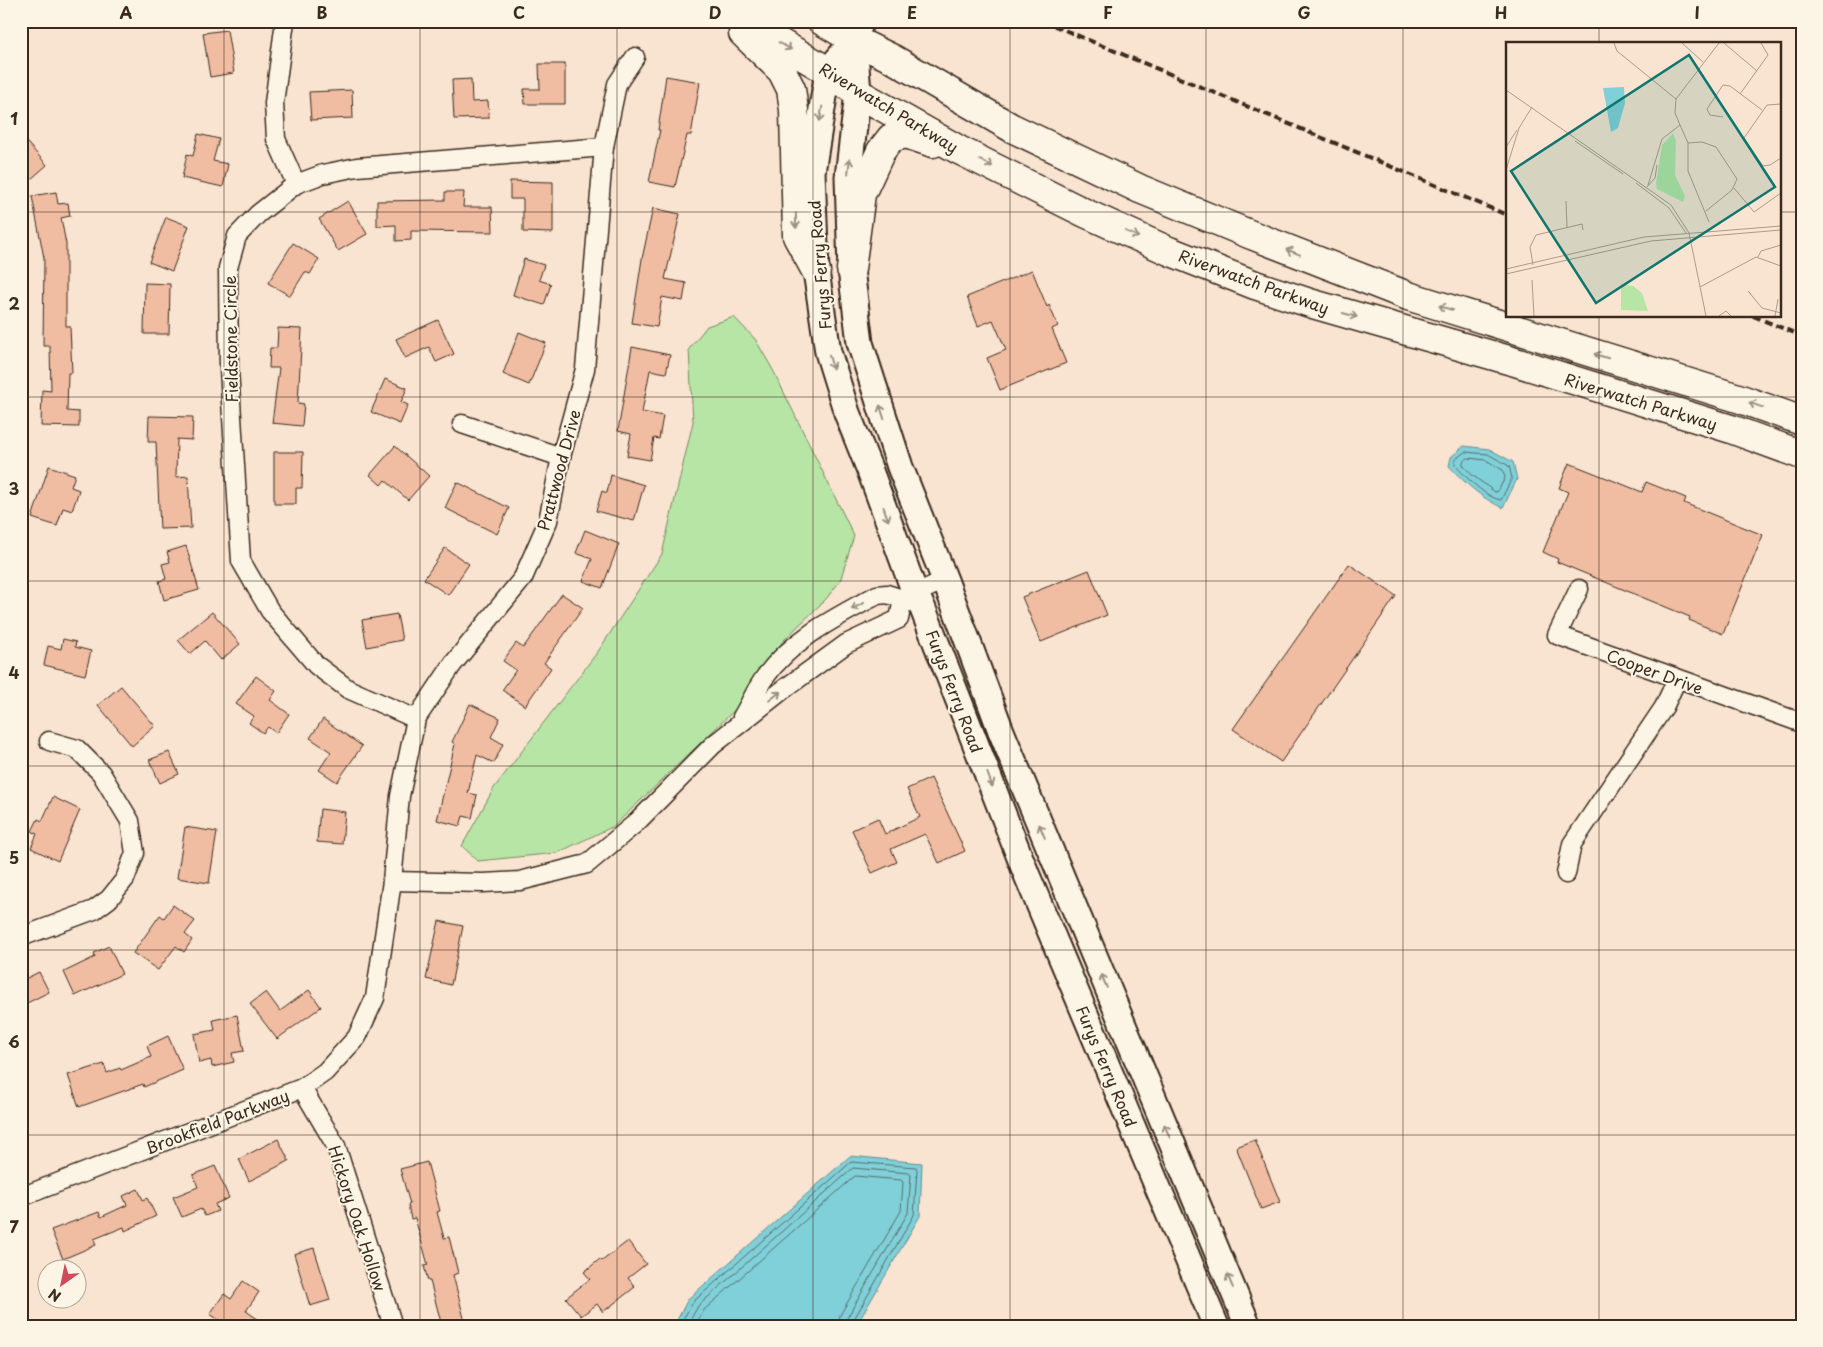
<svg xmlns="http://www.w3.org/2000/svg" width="1823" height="1347" viewBox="0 0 1823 1347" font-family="'Playpen Sans',sans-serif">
  <rect width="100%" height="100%" fill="#f9e4d1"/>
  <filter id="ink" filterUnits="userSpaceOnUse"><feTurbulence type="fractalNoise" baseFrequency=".02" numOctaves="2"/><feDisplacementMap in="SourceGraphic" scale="10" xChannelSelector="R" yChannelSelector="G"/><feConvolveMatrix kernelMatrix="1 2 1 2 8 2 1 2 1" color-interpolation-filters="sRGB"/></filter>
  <g filter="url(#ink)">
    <!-- green -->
    <path fill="#b6e5a5" stroke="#788862" d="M734,317L755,339L773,370L854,536L840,581L826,599L783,641L745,700L614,826L557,853L478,861L462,846L494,788L599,650L662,554L693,422L689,349L707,326Z"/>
    <!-- water -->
    <g fill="#80d0d9" stroke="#648e8e">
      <path d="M1464,446L1489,449L1513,462L1517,479L1503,508C1481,498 1465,483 1449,466L1451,457Z"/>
      <path d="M850,1156L922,1163L920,1216L856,1326H674L688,1299Z"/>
    </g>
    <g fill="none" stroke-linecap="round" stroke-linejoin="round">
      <!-- shore -->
      <g stroke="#576c69" stroke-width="1">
        <path d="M1465,452L1488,454L1509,466L1512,478L1501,500C1486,498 1465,476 1455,465V460Z"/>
        <path d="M1468,458L1486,460L1503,470L1505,478L1498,491L1495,492L1472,475L1463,465V462Z"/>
        <path d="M679,1326L693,1302L851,1162L916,1167L917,1170L914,1215L853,1321L852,1326"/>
        <path d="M687,1326L698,1306L853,1168L909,1173L911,1175L908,1213L847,1318L846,1326"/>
        <path d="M695,1326L704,1310L855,1176L901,1180L903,1182L901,1211L840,1315L838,1326"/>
      </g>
    </g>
    <!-- building -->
    <g fill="#f1bda2" stroke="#3b2a1e">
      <path d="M227,30L234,73L210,77L203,33Z"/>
      <path d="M539,64H565V104H525L524,89H540Z"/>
      <path d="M666,76L700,82L691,135H687L675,187L649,182L660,130H658Z"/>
      <path d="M471,79L472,102L488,101L489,118L454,119L452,80Z"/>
      <path d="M352,90L353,118L311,120L309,92Z"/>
      <path d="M198,134L219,139L213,161L228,164L223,187L182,178L187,154L193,156Z"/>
      <path d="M21,136L47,165L21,188Z"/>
      <path d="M510,181L553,182V233L523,232V199H510Z"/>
      <path d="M56,192L58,204L68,203L70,216L61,218L66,244V326H70L72,373H68L67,411L79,412V427L41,426L42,390L51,391L50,346H43L44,258L32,196Z"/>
      <path d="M445,192H464L463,207H492L493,232L411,231V240L396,241V225L377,226V201L445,200Z"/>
      <path d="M348,201L367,234L338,251L319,219Z"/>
      <path d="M653,208L680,214L665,279L686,283L683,301L662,297L657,327L632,323L642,259Z"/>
      <path d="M166,217L189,226L172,271L149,262Z"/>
      <path d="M293,243L319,259L310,274L305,272L290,296L268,283Z"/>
      <path d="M524,259L544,265L539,280L551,284L544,305L513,295Z"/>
      <path d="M1032,270L1047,307L1049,305L1058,326L1052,329L1066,363L1000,390L987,358L1006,350L993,320L978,326L967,297Z"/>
      <path d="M145,283L170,284L169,334H144Z"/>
      <path d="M438,320L454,354L436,362L429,347L405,358L396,339Z"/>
      <path d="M278,328L302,329L298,403L304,404L302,426L272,423L279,368H269L270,348H277Z"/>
      <path d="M519,332L546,343L529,385L503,374Z"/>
      <path d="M632,347L670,355L666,373L650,370L642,412L663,416L659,439L654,438L650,460L627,456L631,434L618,431Z"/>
      <path d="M385,379L407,388L401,402L408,405L400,424L371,412Z"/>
      <path d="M149,416L193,417L192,440L177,439L176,477L188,476L191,528L160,529L156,442H148Z"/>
      <path d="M395,446L429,476L408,500L385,480L381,485L370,475Z"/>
      <path d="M274,452H303L302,488H296V504H274Z"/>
      <path d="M1569,463L1642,492L1646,482L1686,498L1684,503L1763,535L1723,634L1689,620L1690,617L1557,562L1558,559L1543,552L1568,492L1559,488Z"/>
      <path d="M49,466L75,475L71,487L79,490L72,511L63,508L57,526L32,518Z"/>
      <path d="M611,475L644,485L634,521L596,511L602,491L607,493Z"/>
      <path d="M457,482L509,508L497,534L445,508Z"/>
      <path d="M585,530L619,544L602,588L583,581L592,559L576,553Z"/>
      <path d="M186,546L199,590L164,600L159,581L166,579L162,564L170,562L167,552Z"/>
      <path d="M445,548L469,564L448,595L424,579Z"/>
      <path d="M1349,564L1396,596L1281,762L1233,729Z"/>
      <path d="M1089,570L1107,615L1041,642L1022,597Z"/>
      <path d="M562,594L583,608L544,663L551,668L525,706L502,690L516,670L503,661L516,643L523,648Z"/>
      <path d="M212,612L240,644L221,660L205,641L190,654L178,640Z"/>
      <path d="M397,614L402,640L367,647L362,620Z"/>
      <path d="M63,639L76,642L75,647L91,651L85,675L44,665L48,646L61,649Z"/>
      <path d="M256,676L276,691L270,700L289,714L276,733L268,727L263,733L249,723L254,716L236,704Z"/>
      <path d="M121,686L155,726L132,746L98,705Z"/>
      <path d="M470,704L500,718L491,737L503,744L494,763L477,755L468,793L477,795L472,818L463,816L460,826L437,820L455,744L452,742Z"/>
      <path d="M323,719L362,746L337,782L319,770L331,752L310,738Z"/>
      <path d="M169,752L179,774L160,783L149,760Z"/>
      <path d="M931,778L965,851L939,863L925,834L891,849L897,862L872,873L852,830L878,818L885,834L920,817L907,789Z"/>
      <path d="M53,797L80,810L58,861L31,848L37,834L32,831L38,819L42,821Z"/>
      <path d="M320,809L345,812L342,844L317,842Z"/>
      <path d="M185,827L217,832L209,883L177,878Z"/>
      <path d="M173,905L195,921L185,934L192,940L184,952L176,946L158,970L133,953L160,915L164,918Z"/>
      <path d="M439,921L463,926L451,985L426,979Z"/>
      <path d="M109,946L122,974L75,996L64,972L95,957L94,953Z"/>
      <path d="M39,972L49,992L21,1006V981Z"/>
      <path d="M309,990L321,1007L277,1039L250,1004L266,992L280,1011Z"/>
      <path d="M237,1015L244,1051L232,1053L234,1062L212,1067L211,1060L199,1063L194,1034L215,1030L213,1020Z"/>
      <path d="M168,1036L183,1070L144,1087L143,1084L79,1107L68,1075L104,1064L107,1073L120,1068L121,1070L151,1057L147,1046Z"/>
      <path d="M278,1139L289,1161L249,1181L239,1159Z"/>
      <path d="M1255,1140L1280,1202L1261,1209L1236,1147Z"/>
      <path d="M427,1162L440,1211L437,1212L444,1238L449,1237L458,1273L453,1275L466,1326H442L430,1281H428L424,1266L428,1265L415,1218L411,1219L408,1205L410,1204L400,1169Z"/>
      <path d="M215,1166L229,1198L215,1204L218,1211L205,1216L201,1209L182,1217L173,1197L198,1187L193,1175Z"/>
      <path d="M138,1189L143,1200L147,1198L156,1216L125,1231L124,1227L94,1239L96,1245L63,1259L51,1230L99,1212L101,1217L127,1205L123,1196Z"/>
      <path d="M628,1241L646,1264L628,1278L635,1287L603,1312L597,1304L581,1316L566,1298L590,1279L584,1272L600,1259L602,1261Z"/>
      <path d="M314,1248L330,1300L310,1306L294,1254Z"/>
      <path d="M243,1281L259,1292L246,1311L268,1326H228L210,1314L224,1294L231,1299Z"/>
    </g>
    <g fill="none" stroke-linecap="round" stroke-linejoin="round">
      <defs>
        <g id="street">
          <path d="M285,21L274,103L276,139L296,184"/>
          <path d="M635,57L617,84L604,147L585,369L561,457L548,521L523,578L453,664L416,719L400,796L392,881L483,883L520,881L587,864L637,822L713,745L784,689L846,644L899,619L903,599"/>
          <path d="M462,424L561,457"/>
          <path d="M1579,589L1557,635L1802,723"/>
          <path d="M742,717C750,704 756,689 765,677C793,638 837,617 877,595L887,594L903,599L945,580"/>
          <path d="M416,719L348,689L316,665L270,611L241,561L229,369L228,268L237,236L258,214L296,184L323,174L357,167L604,147"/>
          <path d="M1566,874L1572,844L1664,707L1677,679"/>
          <path d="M21,937L94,910L109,899L125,879L135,853L130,821L101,773L77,749L49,741"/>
          <path d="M302,1088L336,1146L393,1326"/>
          <path d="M21,1197L302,1088L325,1072L357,1037L375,998L392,881"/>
        </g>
        <g id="secondary">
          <path d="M861,21L854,40L828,71L812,172L816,271L828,352L847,413L869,468L915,593L923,609L1026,873L1216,1326"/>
          <path d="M854,40L858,93L848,177L851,269L860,343L900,467L945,580L1001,731L1248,1326"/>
        </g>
        <g id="primary">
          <path d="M743,21L828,71L858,93L959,150L1085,213L1169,251L1255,285L1313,304L1512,361L1731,429L1802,455"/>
          <path d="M822,21L854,40L893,59L1012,128L1140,189L1249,234L1408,296L1738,398L1802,421"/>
          <path d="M743,33L782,71L791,89L794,110L797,236L816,271"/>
          <path d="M851,269L861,194L881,151L891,138L906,134L933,143"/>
        </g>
      </defs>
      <!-- street casing -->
      <use href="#street" stroke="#3b2a1e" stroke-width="21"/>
      <!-- secondary casing -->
      <use href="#secondary" stroke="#3b2a1e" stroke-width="29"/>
      <!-- primary casing -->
      <use href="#primary" stroke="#3b2a1e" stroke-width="31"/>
      <!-- street -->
      <use href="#street" stroke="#fcf5e5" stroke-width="18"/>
      <!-- secondary -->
      <use href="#secondary" stroke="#fcf5e5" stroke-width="25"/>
      <!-- primary -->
      <use href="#primary" stroke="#fcf5e5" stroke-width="28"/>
      <!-- rail -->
      <g stroke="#3b2a1e" stroke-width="4" stroke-dasharray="8 4" stroke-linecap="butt">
        <path d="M1043,21L1507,215"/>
        <path d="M1753,316L1802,336"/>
      </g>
    </g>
    <!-- one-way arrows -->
    <defs><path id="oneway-shaft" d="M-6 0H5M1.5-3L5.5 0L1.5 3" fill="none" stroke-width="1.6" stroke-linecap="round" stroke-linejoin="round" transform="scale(1.25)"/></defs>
    <g stroke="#9c9082">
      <use href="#oneway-shaft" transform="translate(785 46) rotate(30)"/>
      <use href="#oneway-shaft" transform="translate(821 114) rotate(99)"/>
      <use href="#oneway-shaft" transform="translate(986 163) rotate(27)"/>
      <use href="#oneway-shaft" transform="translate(849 166) rotate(-83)"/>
      <use href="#oneway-shaft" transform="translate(796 221) rotate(89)"/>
      <use href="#oneway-shaft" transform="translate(1132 234) rotate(25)"/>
      <use href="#oneway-shaft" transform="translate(1293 252) rotate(-159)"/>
      <use href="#oneway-shaft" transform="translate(1446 308) rotate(-163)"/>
      <use href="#oneway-shaft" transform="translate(1350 315) rotate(16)"/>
      <use href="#oneway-shaft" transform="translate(1601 356) rotate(-163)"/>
      <use href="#oneway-shaft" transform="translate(831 362) rotate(73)"/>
      <use href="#oneway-shaft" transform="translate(1756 405) rotate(-160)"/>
      <use href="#oneway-shaft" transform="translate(882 412) rotate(-108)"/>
      <use href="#oneway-shaft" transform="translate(886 514) rotate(70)"/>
      <use href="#oneway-shaft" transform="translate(858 606) rotate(152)"/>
      <use href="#oneway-shaft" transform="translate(775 696) rotate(-38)"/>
      <use href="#oneway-shaft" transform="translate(990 780) rotate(69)"/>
      <use href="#oneway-shaft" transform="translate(1042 831) rotate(-112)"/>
      <use href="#oneway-shaft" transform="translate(1104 981) rotate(-113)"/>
      <use href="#oneway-shaft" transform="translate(1167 1131) rotate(-113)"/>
      <use href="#oneway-shaft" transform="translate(1230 1281) rotate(-113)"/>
    </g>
  </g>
  <!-- grid -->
  <path fill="none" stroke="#3b2a1e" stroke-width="1" stroke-opacity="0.55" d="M224,21V1326M420,21V1326M617,21V1326M813,21V1326M1010,21V1326M1206,21V1326M1403,21V1326M1599,21V44M21,212H1507M1779,212H1802M1599,316V1326M21,397H1802M21,581H1802M21,766H1802M21,950H1802M21,1135H1802"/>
  <g text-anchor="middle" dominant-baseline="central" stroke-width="4" stroke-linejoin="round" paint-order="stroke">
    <!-- street labels -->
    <g font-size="16" fill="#3b2a1e" stroke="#fcf5e5">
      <text transform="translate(889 107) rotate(31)">Riverwatch Parkway</text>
      <text transform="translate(819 265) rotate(-95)">Furys Ferry Road</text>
      <text transform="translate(1254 281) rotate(20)">Riverwatch Parkway</text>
      <text transform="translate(230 339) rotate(-91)">Fieldstone Circle</text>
      <text transform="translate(1641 401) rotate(17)">Riverwatch Parkway</text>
      <text transform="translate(558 470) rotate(-75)">Prattwood Drive</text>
      <text transform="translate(1655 671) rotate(20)">Cooper Drive</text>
      <text transform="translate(955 691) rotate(69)">Furys Ferry Road</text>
      <text transform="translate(1107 1066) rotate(67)">Furys Ferry Road</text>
      <text transform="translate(217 1121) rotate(-21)">Brookfield Parkway</text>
      <text transform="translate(358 1218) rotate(72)">Hickory Oak Hollow</text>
    </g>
  </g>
  <!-- overview -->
  <g transform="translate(1506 42)">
    <rect width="275" height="275" fill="#f9e4d1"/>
    <path d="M167,91L170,99L169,133L179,154L177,160L151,147L150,141L156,103ZM115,242L127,244L136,251L142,269L115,268Z" fill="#b6e5a5"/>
    <path d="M118,45L119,61L112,86L105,90L97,46Z" fill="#80d0d9"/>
    <path fill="none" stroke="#ad9a89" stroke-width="1" d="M108,1L111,9L170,57M176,1L197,20M218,1L251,29M0,48L165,163L183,191L200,274M234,52L262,13L255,1M275,62L261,63L238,96L257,124L264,123L275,116M217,75L204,73L201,67L217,43L224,44L256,68M174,83L169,71L170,57L213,1M69,99L117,132M182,101L196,100L210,105L231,137L226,148L200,169M0,105L11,88M0,128L13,86L26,65M130,141L163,166L180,191M142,143L156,97L174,83L182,101V129L203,180M141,145L149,136L151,123M228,146L248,170L275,151M60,159L61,185M252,215L255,209L275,203M27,223L24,205L30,193L76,182L77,188M0,227L138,195L275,184M0,232L145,199L275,188M26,238L28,274M194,245L250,215L275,224M245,252L242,249L256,266L275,271M213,274L220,269L225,274M269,274L272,257"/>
    <path fill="#0f766e" fill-opacity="0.15" stroke="#0f766e" stroke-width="2.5" d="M183,13L269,145L90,261L5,129Z"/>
    <rect width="275" height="275" fill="none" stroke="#3b2a1e" stroke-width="2.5"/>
  </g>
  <!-- margin -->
  <rect width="1823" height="1347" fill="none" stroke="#fcf5e5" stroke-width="55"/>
  <!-- north arrow -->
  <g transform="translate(62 1284) rotate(213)"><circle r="24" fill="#fcf5e5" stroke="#afa495"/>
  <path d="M0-4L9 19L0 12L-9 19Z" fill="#d1495b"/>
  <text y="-8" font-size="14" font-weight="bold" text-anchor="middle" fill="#3b2a1e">N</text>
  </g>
  <rect x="28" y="28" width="1768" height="1292" fill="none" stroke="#3b2a1e" stroke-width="2"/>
  <g font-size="16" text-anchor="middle" font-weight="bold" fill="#3b2a1e">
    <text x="126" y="19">A</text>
    <text x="322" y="19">B</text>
    <text x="519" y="19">C</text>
    <text x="715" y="19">D</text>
    <text x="912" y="19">E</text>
    <text x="1108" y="19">F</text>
    <text x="1304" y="19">G</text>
    <text x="1501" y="19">H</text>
    <text x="1697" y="19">I</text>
    <text x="14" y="125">1</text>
    <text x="14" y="310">2</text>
    <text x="14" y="495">3</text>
    <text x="14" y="679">4</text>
    <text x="14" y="864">5</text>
    <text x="14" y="1048">6</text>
    <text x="14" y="1233">7</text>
  </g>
</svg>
